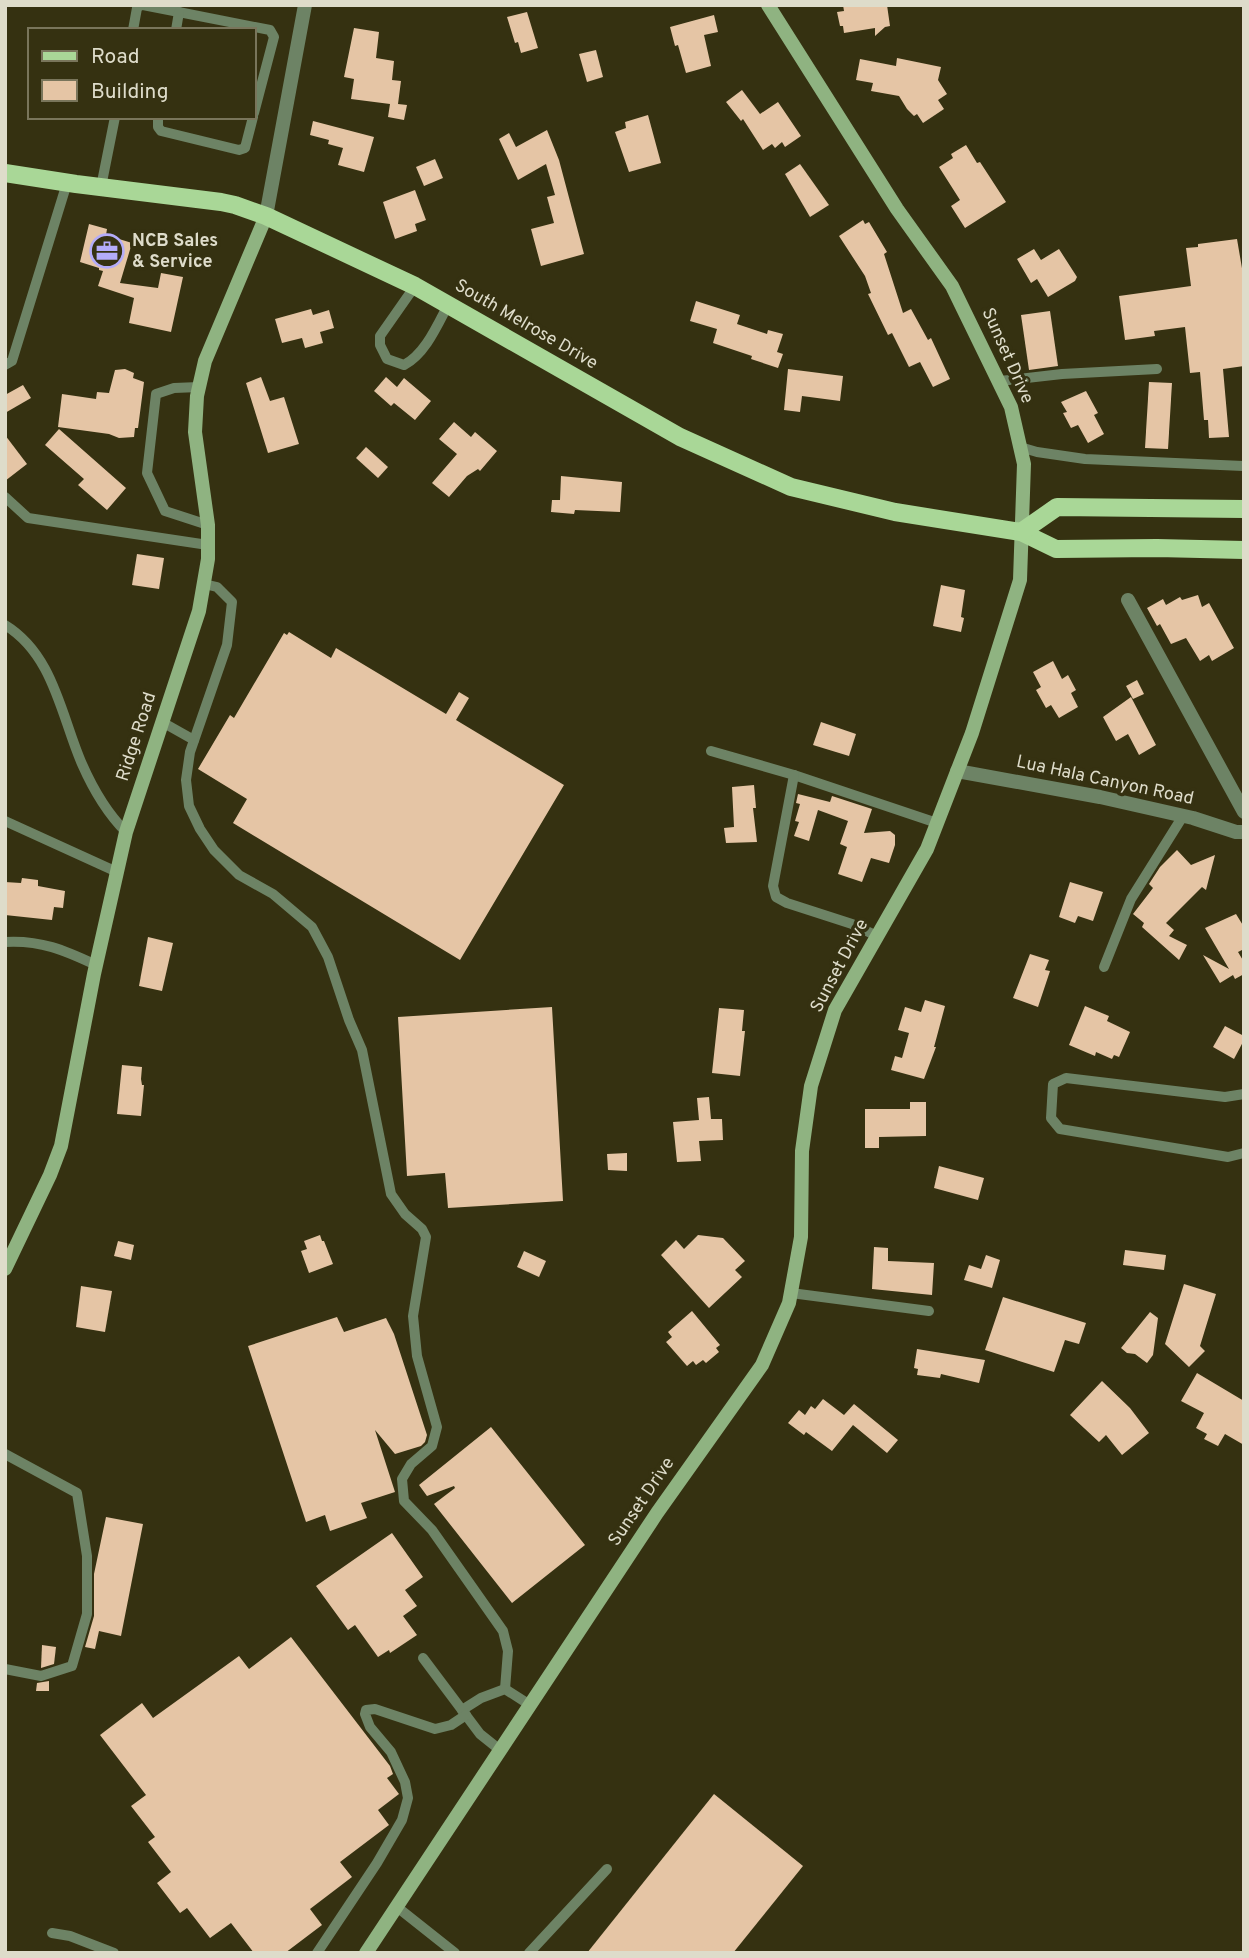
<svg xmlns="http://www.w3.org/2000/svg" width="1249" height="1958" viewBox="0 0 1249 1958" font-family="Overpass,sans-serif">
  <rect width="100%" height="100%" fill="#353111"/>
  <!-- building -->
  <g fill="#e5c5a5">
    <path d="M843,5H887L890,26L885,27L875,36V28L844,33L843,26H840L837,12L844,11Z"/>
    <path d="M527,12L538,48L521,53L518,42L515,43L507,17Z"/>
    <path d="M714,15L718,32L704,35L711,66L686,73L678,45L675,46L670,27Z"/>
    <path d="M354,28L379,32L376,58L394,61L392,80L401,81L398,104L407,105L404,120L388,117L390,104L351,99L354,79L344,77Z"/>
    <path d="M596,50L603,77L587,82L579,54Z"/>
    <path d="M897,58L941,67L938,80L947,94L938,100L944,109L923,123L917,114L914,116L907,109L899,96L871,91L873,83L856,80L860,59L896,66Z"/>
    <path d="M742,90L760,114L778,102L801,136L785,147L782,142L775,148L772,144L763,150L743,119L741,121L726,102Z"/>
    <path d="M648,115L661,163L629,172L615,132L626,128L625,122Z"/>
    <path d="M313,121L374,137L364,172L338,165L343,148L328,144L329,140L310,135Z"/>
    <path d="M547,130L559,160L584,254L541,266L531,229L554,223L547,197L555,195L546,164L518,180L499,139L509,133L516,147Z"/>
    <path d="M966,145L977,163L980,162L1006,202L965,228L951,206L960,200L939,167L953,158L951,154Z"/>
    <path d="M435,159L443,178L424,186L416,167Z"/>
    <path d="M800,164L829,205L810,217L785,174Z"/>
    <path d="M415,190L426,220L415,224L417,231L395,239L383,202Z"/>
    <path d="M863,220L865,224L869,222L887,252L884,254L903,313L911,309L928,340L931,338L950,379L933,387L920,362L909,367L892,333L888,335L868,294L871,293L865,276L839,236Z"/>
    <path d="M89,224L107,229L106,235L132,243L120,283L158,288L161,273L183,277L171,332L129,323L134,298L98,286L103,271L99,270V268L80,262Z"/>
    <path d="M1237,239L1244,280V366L1223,369L1229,437L1209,438L1208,420H1204L1200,372L1190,373L1185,327L1154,331L1155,336L1125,340L1119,296L1191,286L1186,248L1198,247V244Z"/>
    <path d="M1034,249L1041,260L1059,249L1077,277L1075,281L1048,297L1037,279L1031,283L1017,259Z"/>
    <path d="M696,301L740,315L737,324L767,334L768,330L783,334L777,352L783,354L778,368L751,359L752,356L713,343L717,329L690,321Z"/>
    <path d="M311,309L313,315L329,310L334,328L320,332L323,343L305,348L302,338L282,343L275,319Z"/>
    <path d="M1050,311L1058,366L1029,370L1021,315Z"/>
    <path d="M125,369L134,373L133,378L144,382L138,428H135L134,437L119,438L109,434L58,427L62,394L96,399L97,392L109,393L115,370Z"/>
    <path d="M788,369L843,376L840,401L802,396L800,412L784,410Z"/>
    <path d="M261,377L270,401L284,397L299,444L268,453L246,383Z"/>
    <path d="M386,377L397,387L404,378L431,401L415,420L394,403L391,406L374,391Z"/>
    <path d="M1149,382L1172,383L1168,449L1145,448Z"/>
    <path d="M23,385L31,398L5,413V395Z"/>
    <path d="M1086,391L1098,413L1094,415L1104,434L1088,443L1078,425L1071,428L1063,413L1067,412L1061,402Z"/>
    <path d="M454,422L471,437L475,432L497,451L480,471L478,469L467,476L449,497L432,483L457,454L439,439Z"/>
    <path d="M59,429L126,488L107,510L78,485L84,479L45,445Z"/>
    <path d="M5,435L27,464L5,481Z"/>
    <path d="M366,447L388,467L378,478L356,458Z"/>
    <path d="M561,476L622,482L620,512L575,510L574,514L551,512L552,500H560Z"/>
    <path d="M137,554L164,558L159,589L132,585Z"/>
    <path d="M941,585L965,590L961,617L964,618L961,632L933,626Z"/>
    <path d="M1198,595L1202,607L1209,603L1234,648L1212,661L1209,655L1200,661L1186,638L1171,644L1160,624L1157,626L1147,608L1163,599L1166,605L1180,597L1182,600Z"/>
    <path d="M289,632L331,658L336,648L446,714L459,692L469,698L456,720L564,785L460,960L233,823L247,799L198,769L230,715L234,718L284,633L287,635Z"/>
    <path d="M1053,661L1062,679L1068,675L1076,690L1071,693L1078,707L1059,718L1051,705L1046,708L1036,690L1041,687L1033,672Z"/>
    <path d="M1137,680L1144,694L1133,699L1126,686Z"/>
    <path d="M1131,697L1156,745L1139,755L1128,734L1116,741L1103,717Z"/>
    <path d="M821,722L856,734L849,756L813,745Z"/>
    <path d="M754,785L756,808H753L757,842L726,843L724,828L734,827L732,787Z"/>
    <path d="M798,794L830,802L832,796L872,809L864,833L890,831L895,835V845L889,863L871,858L862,882L838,874L847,847L840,844L848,821L818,810L809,841L794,836L799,822L795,821L800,804L796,803Z"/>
    <path d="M1177,850L1191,865L1215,855L1206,890L1202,887L1166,923L1174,930L1169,936L1187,945L1179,960L1142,927L1144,923L1133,914L1153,888L1149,884L1160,867Z"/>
    <path d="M22,878L38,880V886L65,891L63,908L54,907L52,920L5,915V882L21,883Z"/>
    <path d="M1070,882L1103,892L1093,921L1078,916L1075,923L1059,917Z"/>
    <path d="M1236,914L1244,927V949L1238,952L1244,962V974L1235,979L1233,975L1220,983L1203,955L1229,969L1205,928Z"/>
    <path d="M148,937L173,943L162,991L139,986Z"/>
    <path d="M1030,954L1049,960L1045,970L1050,971L1038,1007L1013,998Z"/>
    <path d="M925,1000L945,1006L937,1036L934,1047H936L924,1079L891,1070L895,1056L902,1058L909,1033L898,1030L905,1007L921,1012Z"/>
    <path d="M1085,1006L1109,1016L1107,1021L1130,1032L1119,1057L1114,1055L1112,1059L1096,1052L1095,1056L1069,1045Z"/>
    <path d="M552,1007L563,1201L448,1208L445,1173L407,1176L398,1017Z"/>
    <path d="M719,1008L744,1010L742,1031H745L740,1076L712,1073Z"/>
    <path d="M1225,1026L1244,1036V1040L1234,1059L1213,1047Z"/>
    <path d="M122,1065L142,1067L141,1079L142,1085H144L141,1116L117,1114Z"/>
    <path d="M709,1097L711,1119H722L723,1140L699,1141L701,1161L677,1162L673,1122L699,1120L697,1098Z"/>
    <path d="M910,1102H926V1136L879,1137V1148H865V1109H910Z"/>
    <path d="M627,1153V1171L608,1170L607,1154Z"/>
    <path d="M939,1166L984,1178L978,1200L934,1188Z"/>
    <path d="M320,1235L322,1241H324L333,1264L309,1273L301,1251L307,1249L304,1241Z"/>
    <path d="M698,1235L723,1238L745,1261L735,1270L742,1277L709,1308L661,1255L676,1240L684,1249Z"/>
    <path d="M118,1241L134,1245L131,1260L114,1256Z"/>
    <path d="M874,1247L888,1248V1261L934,1263L932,1295L872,1289Z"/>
    <path d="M1125,1250L1166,1255L1164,1270L1123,1265Z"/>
    <path d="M524,1251L546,1261L539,1277L517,1267Z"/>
    <path d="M986,1255L1000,1260L992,1288L964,1280L969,1265L981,1269Z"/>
    <path d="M1184,1284L1216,1294L1200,1346L1205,1351L1189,1367L1165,1344Z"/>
    <path d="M81,1286L112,1291L105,1332L76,1327Z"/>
    <path d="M1003,1297L1086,1323L1079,1344L1065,1340L1054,1372L985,1350Z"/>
    <path d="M692,1311L720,1345L716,1348L719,1352L706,1363L703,1360L696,1365L693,1361L687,1366L666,1342L672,1337L668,1332Z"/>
    <path d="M1150,1312L1158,1318L1153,1355L1147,1363L1135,1354L1127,1353L1121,1348Z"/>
    <path d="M337,1317L344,1332L386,1318L394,1334L427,1435L425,1442L421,1446L395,1454L375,1430L395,1492L361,1503L367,1518L330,1531L325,1515L306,1522L248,1346Z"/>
    <path d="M917,1349L985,1360L979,1383L941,1374L940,1378L917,1375L918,1369L914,1368Z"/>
    <path d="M1197,1373L1244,1401V1445L1225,1434L1218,1446L1204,1439L1207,1434L1196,1428L1204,1413L1181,1401Z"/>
    <path d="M1102,1381L1130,1408L1149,1433L1122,1455L1106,1435L1099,1442L1070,1415Z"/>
    <path d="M823,1399L844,1415L854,1404L898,1440L887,1453L853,1425L832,1451L806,1432L804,1435L788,1423L799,1410L805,1415L811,1406L815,1409Z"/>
    <path d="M491,1427L585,1545L512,1603L434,1504L455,1488L454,1486L427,1496L419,1485Z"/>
    <path d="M106,1517L143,1524L121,1636L99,1631L95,1649L85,1647L94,1616V1574Z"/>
    <path d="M392,1533L423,1577L405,1590L417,1606L403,1616L417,1635L390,1653L389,1650L378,1657L355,1625L348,1630L316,1586Z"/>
    <path d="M291,1637L390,1766L393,1774L387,1778L399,1794L378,1810L389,1825L340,1862L352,1877L310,1909L322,1925L285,1953H254L231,1923L210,1938L187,1908L180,1913L157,1883L171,1872L148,1842L155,1837L131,1806L146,1795L100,1735L142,1703L153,1718L239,1656L249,1669Z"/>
    <path d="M42,1645L56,1647L54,1664L41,1668Z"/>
    <path d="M49,1681V1691H36L37,1683Z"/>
    <path d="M714,1794L803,1866L733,1953H587Z"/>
  </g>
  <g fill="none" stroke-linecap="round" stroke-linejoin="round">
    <!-- lane -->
    <g stroke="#6d8365" stroke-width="10">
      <path d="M143,5L270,30L274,37L254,113"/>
      <path d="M133,30L137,8L141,5"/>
      <path d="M176,30L179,12"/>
      <path d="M158,117V127L161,131L239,150L245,148L253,117"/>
      <path d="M101,187L115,117"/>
      <path d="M415,286L380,336V345L387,359L404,365C425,354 437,326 448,305"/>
      <path d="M5,365L12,361L67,183"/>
      <path d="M1000,381L1062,374L1157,369"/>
      <path d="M199,387L174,388L156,394L147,473L165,511L208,525"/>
      <path d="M1020,447L1037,452L1085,459L1243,466"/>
      <path d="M5,497L28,518L208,545"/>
      <path d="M204,584L217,587L232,602L227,645L190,752L186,780L189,806L200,829L214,850L239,875L273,894L312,927L328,957L349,1020L362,1050L391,1194L405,1214L422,1229L426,1237L413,1316L417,1356L437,1427L432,1446L411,1464L402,1479L404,1501L432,1530L503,1631L508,1651L505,1689"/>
      <path d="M5,625C54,655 61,716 82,764C93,789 107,813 126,832"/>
      <path d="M162,722L194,740"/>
      <path d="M711,751L794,775L937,823"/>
      <path d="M794,775L773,886L776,897L787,903L852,924L877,936"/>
      <path d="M5,821L117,872"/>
      <path d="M5,942C41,940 64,950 96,965"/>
      <path d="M1104,967L1131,899L1183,816"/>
      <path d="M1244,1094L1225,1097L1066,1078L1053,1084L1051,1118L1060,1129L1228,1157L1244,1153"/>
      <path d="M791,1293L929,1311"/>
      <path d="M5,1454L77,1493L87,1556V1614L72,1666L41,1676L5,1669"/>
      <path d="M423,1658L480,1734L500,1750"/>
      <path d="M462,1710L481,1698L505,1689L530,1705"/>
      <path d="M397,1907L455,1953"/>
      <path d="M52,1933L70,1936L114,1953"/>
      <path d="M317,1953L377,1863L402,1820L408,1798L405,1782L391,1752L370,1727L365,1714L366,1710L375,1709L435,1729L451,1725L466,1715"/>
      <path d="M529,1953L607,1869"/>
    </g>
    <!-- street -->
    <g stroke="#6d8365" stroke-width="14">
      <path d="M266,216L305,5"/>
      <path d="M1128,600L1244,812"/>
      <path d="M957,771L1100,797L1193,818L1236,832H1244"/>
    </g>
    <!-- secondary -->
    <g stroke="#8fb381" stroke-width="14">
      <path d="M5,1269L50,1175L61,1146L94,974L126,832L199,611L208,559V525L195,432L197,396L205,361L266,216"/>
      <path d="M366,1953L657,1513L762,1365L789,1303L801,1237L802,1151L811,1086L835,1010L927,849L972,733L1020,580L1024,464L1011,407L952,286L897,209L768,5"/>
    </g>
    <!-- primary -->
    <g stroke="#a9d797" stroke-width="18">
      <path d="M5,173L76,184L221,202L235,205L266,216L415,286L680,437L791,487L895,512L1021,532L1056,549L1157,548L1244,550"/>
      <path d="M1021,532L1057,507L1244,509"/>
    </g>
  </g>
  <!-- icons -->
  <defs>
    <symbol id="office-ring" viewBox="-11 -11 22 22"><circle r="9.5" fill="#353111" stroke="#b4acf9" stroke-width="1.5"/><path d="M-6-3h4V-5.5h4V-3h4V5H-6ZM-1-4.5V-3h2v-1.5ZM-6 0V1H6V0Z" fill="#b4acf9"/></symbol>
  </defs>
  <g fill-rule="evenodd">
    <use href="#office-ring" x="88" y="232" width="38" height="38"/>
  </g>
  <g text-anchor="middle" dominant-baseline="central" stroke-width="7" stroke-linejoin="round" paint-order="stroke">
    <!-- poi labels -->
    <g font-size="18" font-weight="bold" fill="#dedcca" stroke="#353111" text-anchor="start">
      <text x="132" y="241">NCB Sales<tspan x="132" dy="21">&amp; Service</tspan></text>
    </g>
    <!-- street labels -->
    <g font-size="18" fill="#dedcca" stroke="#353111">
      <text transform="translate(526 325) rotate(30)">South Melrose Drive</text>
      <text transform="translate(1007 356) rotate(66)">Sunset Drive</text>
      <text transform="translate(137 737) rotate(-72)">Ridge Road</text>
      <text transform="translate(1105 781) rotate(12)">Lua Hala Canyon Road</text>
      <text transform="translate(840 966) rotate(-62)">Sunset Drive</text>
      <text transform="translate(642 1502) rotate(-56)">Sunset Drive</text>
    </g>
  </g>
  <!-- border -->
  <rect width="1249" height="1958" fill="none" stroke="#dedcca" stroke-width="14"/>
  <!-- legend -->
  <rect x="28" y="28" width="228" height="91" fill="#353111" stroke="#79755b" stroke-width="2"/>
  <rect x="42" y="51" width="35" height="10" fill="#a9d797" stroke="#79755b" stroke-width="2"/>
  <text x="91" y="63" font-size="21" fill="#dedcca">Road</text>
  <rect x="42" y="80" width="35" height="21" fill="#e5c5a5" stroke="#79755b" stroke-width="2"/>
  <text x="91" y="98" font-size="21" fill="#dedcca">Building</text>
</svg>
